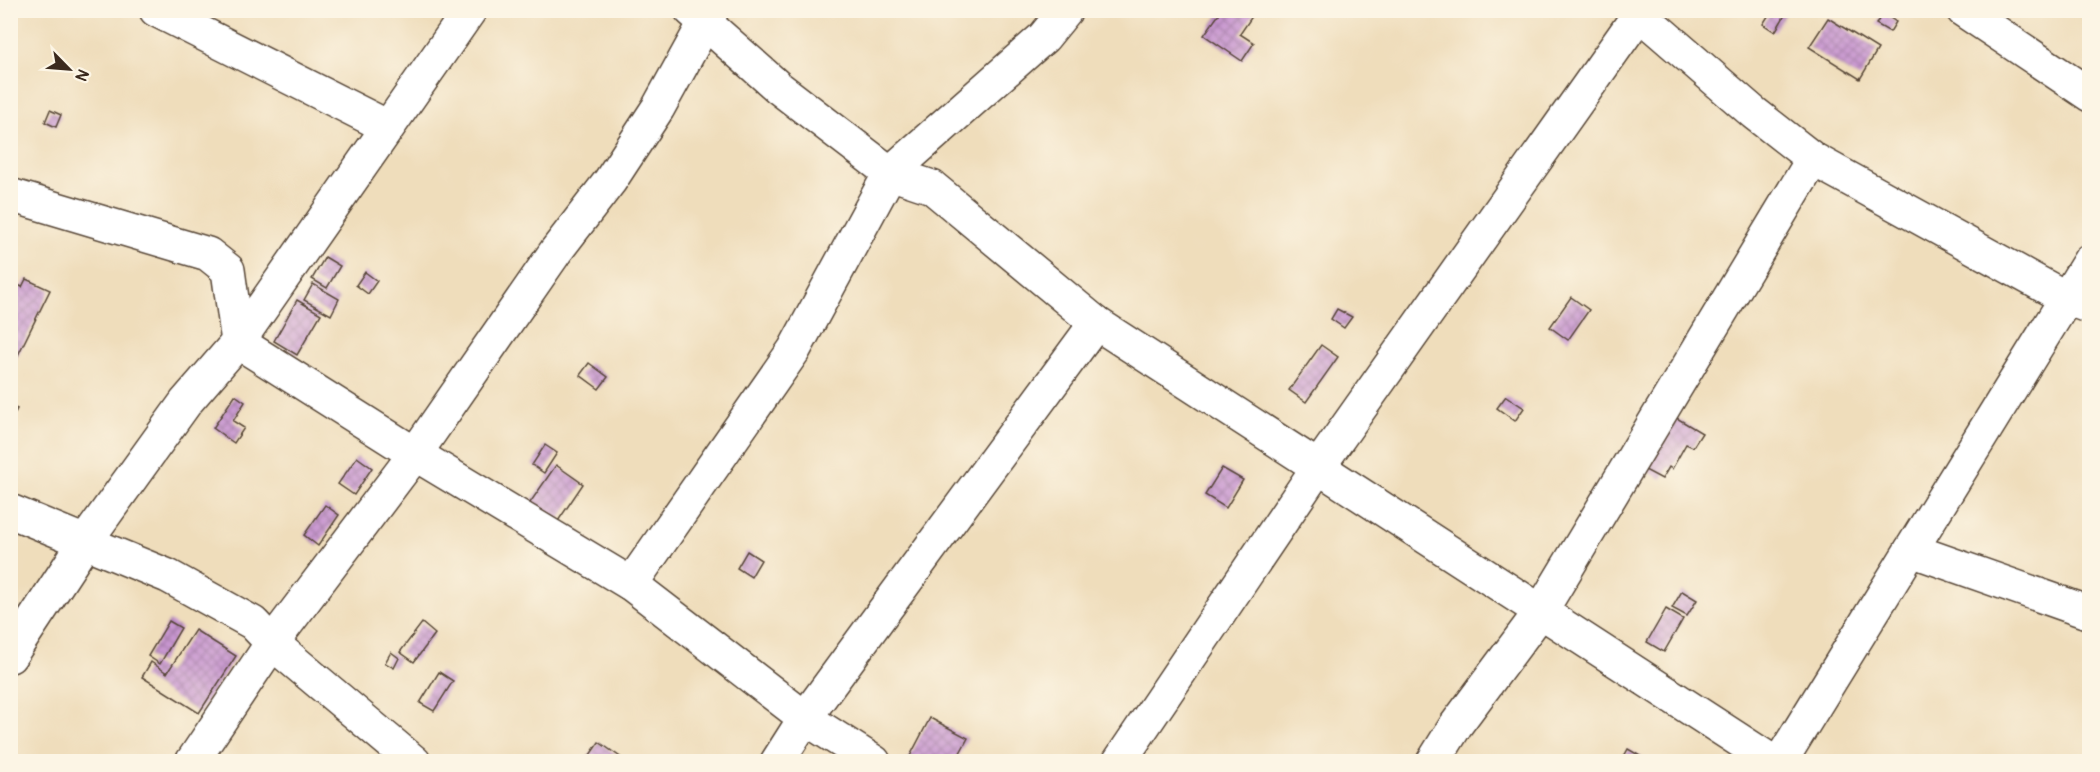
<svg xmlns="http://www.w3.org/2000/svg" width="2100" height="772" viewBox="0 0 2100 772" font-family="Pangolin,sans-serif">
  <defs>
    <pattern id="building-cross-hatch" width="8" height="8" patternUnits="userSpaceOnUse" patternTransform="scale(1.5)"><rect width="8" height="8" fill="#c896d0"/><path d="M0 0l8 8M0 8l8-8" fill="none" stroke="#a47ba8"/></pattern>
  </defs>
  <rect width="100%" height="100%" fill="#fcf5e5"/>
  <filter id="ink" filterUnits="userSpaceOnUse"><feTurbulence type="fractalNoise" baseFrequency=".0167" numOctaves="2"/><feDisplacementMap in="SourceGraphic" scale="12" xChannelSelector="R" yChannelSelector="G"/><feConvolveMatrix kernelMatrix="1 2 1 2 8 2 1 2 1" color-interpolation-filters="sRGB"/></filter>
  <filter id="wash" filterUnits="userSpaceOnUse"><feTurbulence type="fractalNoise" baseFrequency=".008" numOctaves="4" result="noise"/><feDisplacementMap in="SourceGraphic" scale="24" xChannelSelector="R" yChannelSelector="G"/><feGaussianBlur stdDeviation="1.35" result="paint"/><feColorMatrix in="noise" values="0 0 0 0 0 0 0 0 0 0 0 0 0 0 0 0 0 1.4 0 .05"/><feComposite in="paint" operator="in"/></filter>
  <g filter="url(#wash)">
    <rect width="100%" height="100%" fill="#efddbb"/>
    <g id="blocks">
      <!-- building -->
      <g fill="url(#building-cross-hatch)">
        <path d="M1222,10L1255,12L1240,34L1254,43L1242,61L1204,35Z"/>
        <path d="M1772,10H1788L1775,32L1763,24Z"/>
        <path d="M1883,13L1896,22L1890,32L1876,24Z"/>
        <path d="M1828,18L1878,49L1860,79L1809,47Z"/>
        <path d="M50,110L61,115L56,127L45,122Z"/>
        <path d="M325,257L340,266L327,288L312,279Z"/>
        <path d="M365,272L377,281L368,294L356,285Z"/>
        <path d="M26,279L50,290L16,359L10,357V281L22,287Z"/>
        <path d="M313,284L339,299L331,315L304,300Z"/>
        <path d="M1571,297L1589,310L1568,340L1550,327Z"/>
        <path d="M297,300L321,314L297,355L274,341Z"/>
        <path d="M1337,309L1352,317L1344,328L1331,319Z"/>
        <path d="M1321,345L1338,357L1306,402L1289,390Z"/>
        <path d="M589,363L608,377L599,389L580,375Z"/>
        <path d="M235,395L245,402L233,421L244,428L234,443L213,428Z"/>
        <path d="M1506,396L1524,408L1515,421L1497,408Z"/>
        <path d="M10,406L17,409L10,423Z"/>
        <path d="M1675,417L1702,433L1693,447L1686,444L1672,469L1669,467L1662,479L1645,470Z"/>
        <path d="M545,445L557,453L544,473L532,465Z"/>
        <path d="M357,457L372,468L354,495L338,484Z"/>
        <path d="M556,465L583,484L552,530L525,510Z"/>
        <path d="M1222,468L1243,480L1226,508L1205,495Z"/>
        <path d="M325,505L339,515L318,546L304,535Z"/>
        <path d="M747,551L761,560L751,577L737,568Z"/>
        <path d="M1682,591L1697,600L1687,616L1672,608Z"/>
        <path d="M1666,609L1683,619L1664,652L1647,642Z"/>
        <path d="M169,621L181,628L160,664L148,656Z"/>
        <path d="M422,623L435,634L414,662L400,652Z"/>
        <path d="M195,630L236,656L199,713L142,677L151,662L167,673Z"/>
        <path d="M391,652L399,658L394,668L385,663Z"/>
        <path d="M439,672L453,681L434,711L420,703Z"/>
        <path d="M930,718L968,738L955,762H907Z"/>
        <path d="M599,742L623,759L621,762H585Z"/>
        <path d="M1628,749L1642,757L1640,762H1621Z"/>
      </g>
    </g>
  </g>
  <g filter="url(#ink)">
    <use href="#blocks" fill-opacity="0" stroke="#564536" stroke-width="1.5"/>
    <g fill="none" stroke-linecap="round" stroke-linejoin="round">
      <defs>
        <g id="minor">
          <path d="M156,10L386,126"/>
          <path d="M1066,10L1044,37L890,173L932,187L1096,323L1773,762"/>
          <path d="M1635,10L1754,113L1813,159L2066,298L2090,307"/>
          <path d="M1963,10L2090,95"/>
          <path d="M10,195L208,254L228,270L238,342L415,454L631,584L805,718L874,762"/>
          <path d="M10,511L168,576L253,623L272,643L414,762"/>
          <path d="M1911,550L2090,613"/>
          <path d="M631,584L794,350L890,173L779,88L691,10"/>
          <path d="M10,656L85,542L186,402L238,342L470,10"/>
          <path d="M192,762L272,643L415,454L556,251L610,181L658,108L712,10"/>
          <path d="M777,762L805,718L1096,323"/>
          <path d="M1119,762L1319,466L1642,10"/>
          <path d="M1433,762L1456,725L1541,611L1813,159"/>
        </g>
        <path id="tertiary" d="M1780,762L2090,260"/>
      </defs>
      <!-- minor casing -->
      <use href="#minor" stroke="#564536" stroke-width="36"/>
      <!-- tertiary casing -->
      <use href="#tertiary" stroke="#564536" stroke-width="36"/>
      <!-- minor -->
      <use href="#minor" stroke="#fff" stroke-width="33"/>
      <!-- tertiary -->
      <use href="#tertiary" stroke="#fff" stroke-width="33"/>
    </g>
  </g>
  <!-- margin -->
  <rect width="2100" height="772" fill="none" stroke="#fcf5e5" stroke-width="36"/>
  <!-- north arrow -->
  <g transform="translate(69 69) rotate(115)" stroke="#fcf5e5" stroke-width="4.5" paint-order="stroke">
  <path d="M0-4.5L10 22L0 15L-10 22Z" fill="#3b2a1e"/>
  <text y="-9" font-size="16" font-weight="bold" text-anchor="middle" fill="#3b2a1e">N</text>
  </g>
</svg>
